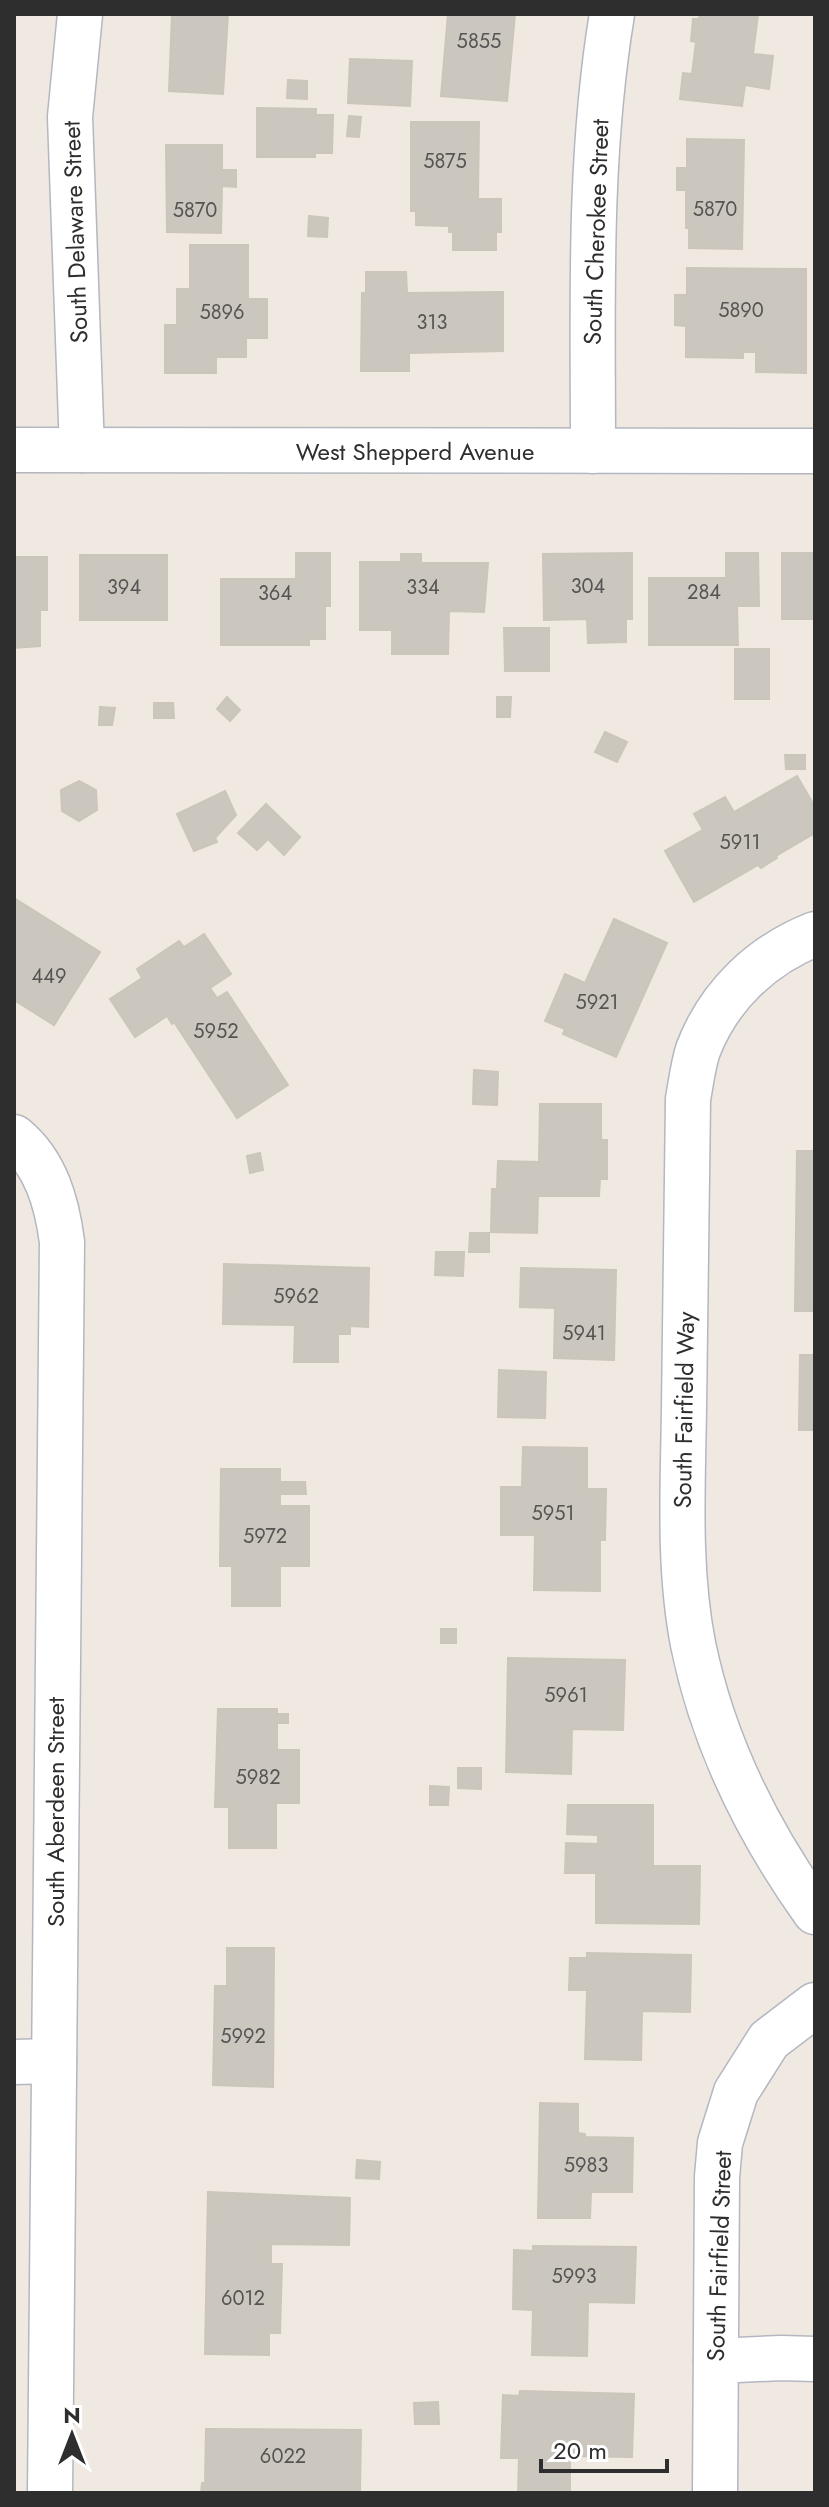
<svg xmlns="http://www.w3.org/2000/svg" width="829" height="2507" viewBox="0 0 829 2507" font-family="Jost,sans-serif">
  <rect width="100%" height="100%" fill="#efe9e1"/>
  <!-- building -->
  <g fill="#cbc7bf" stroke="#cbc5ba" stroke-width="2">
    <path d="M172,14H228L223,94L169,91Z"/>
    <path d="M448,14H515L507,101L441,96Z"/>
    <path d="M700,14H758L753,54L773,56L769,89L745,85L742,106L680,99L683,73L692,74L696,42L691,41L693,19H699Z"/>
    <path d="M350,59L412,61L410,106L348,103Z"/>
    <path d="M288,80L307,81V99L287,98Z"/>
    <path d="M257,108L316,109V115H333L332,153H315V157H257Z"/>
    <path d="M349,116L361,117L359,137L347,136Z"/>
    <path d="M411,122H479L478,199H501V232H496V250H453V232H449V226L416,225V211H411Z"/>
    <path d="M687,139L744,140L742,249L689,248V228H686V190H677V168H687Z"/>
    <path d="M166,145H222V170H236V187L222,186L221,233L167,232Z"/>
    <path d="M309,216L328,218L327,237L308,236Z"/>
    <path d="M190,245H248V299H267V338H246V357H216V373H165V325H177V289H190Z"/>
    <path d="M687,268L806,269V373L756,372V352H743V358L686,357V326L675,325V295H687Z"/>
    <path d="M366,272H406L407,293L503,292V351L409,353V371H361L362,293H366Z"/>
    <path d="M296,553H330V606H325V639H309V645H221V579H296Z"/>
    <path d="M632,553V619H626V642L588,643L587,619L544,620L543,554Z"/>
    <path d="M726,553H758L759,606H737L738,645H649V578H726Z"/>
    <rect x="782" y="553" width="33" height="66"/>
    <path d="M401,554H421V563H488L484,612L449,611L448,654H392V630H360V562H401Z"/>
    <rect x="80" y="555" width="87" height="65"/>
    <path d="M15,557H47V610H40V646L14,648Z"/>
    <path d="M504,628H549V671H505Z"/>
    <rect x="735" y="649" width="34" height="50"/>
    <path d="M227,697L240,710L230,721L217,709Z"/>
    <path d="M497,697H511L510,717H497Z"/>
    <path d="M154,703H173L174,718H154Z"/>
    <path d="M100,707L115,708L112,725H99Z"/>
    <path d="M605,732L627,742L617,762L595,752Z"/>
    <path d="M785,755H805V769H786Z"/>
    <path d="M797,776L815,807V833L776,856L777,858L761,868L758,865L694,902L665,851L703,830L694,814L725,797L734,812Z"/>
    <path d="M79,781L96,790L97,810L79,821L62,811L61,790Z"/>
    <path d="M225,791L236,815L215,838L217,842L194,851L177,814Z"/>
    <path d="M266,804L300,837L284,855L268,839L257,850L238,833Z"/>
    <path d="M14,898L100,952L54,1025L14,1000Z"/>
    <path d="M614,919L667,943L616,1057L563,1034L565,1029L545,1021L565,974L585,983Z"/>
    <path d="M204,934L231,974L210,988L217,998L227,992L288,1085L237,1118L174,1022L172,1024L167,1016L135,1037L110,999L142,978L137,969L179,941L184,947Z"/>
    <path d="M474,1070L498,1072L497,1105L473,1104Z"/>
    <path d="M540,1104H601V1140H607V1179H600L599,1196H538L537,1233L491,1232L492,1189H497L498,1161L539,1162Z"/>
    <path d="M797,1151H815V1311H795Z"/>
    <path d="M260,1153L263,1170L250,1173L247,1156Z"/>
    <path d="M470,1233H489V1252H469Z"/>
    <path d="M436,1252H464L463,1276L435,1275Z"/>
    <path d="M224,1264L369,1268L368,1327L350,1326V1334H338V1362H294L295,1325L223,1324Z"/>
    <path d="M521,1268L616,1270L614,1360L554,1358L555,1308L520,1307Z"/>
    <path d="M800,1355H815V1430H799Z"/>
    <path d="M499,1370L546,1372L545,1418L498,1417Z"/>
    <path d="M523,1447L587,1448V1489H606L605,1540H600V1591L534,1590L535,1535H501V1487H522Z"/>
    <path d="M221,1469H280V1506H309V1566H280V1606H232V1566H220Z"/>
    <path d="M281,1482H305L306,1494H281Z"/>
    <rect x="441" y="1629" width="15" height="14"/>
    <path d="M508,1658L625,1660L623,1730L572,1729L571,1774L506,1772Z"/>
    <path d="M218,1709H277V1714H288V1723H277V1750H299V1803H276V1848H229V1807H215Z"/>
    <path d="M458,1768H481V1789L458,1788Z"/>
    <path d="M430,1786L449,1787L448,1805H430Z"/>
    <path d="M568,1805H653V1866H700L699,1924L596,1923V1873H565L566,1843L598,1844V1835L567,1834Z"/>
    <path d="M227,1948H274L273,2087L213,2085L215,1986H227Z"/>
    <path d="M587,1953L691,1955L690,2012L642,2011L641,2060L585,2059L587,1990H569L570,1958H587Z"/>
    <path d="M540,2103L578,2104V2133L585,2134V2137L633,2138L632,2192H591L590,2218H538Z"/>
    <path d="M357,2160L380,2162L379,2179L356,2178Z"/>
    <path d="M208,2192L350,2198L349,2245L271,2244V2264H282L280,2333H269V2355L205,2354Z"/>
    <path d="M533,2246L636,2247L634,2303L588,2302L587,2356L532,2355L533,2310L513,2309L514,2250L533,2251Z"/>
    <path d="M520,2391L634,2394L632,2457L570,2456V2493H518L519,2458H501L503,2395L519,2396Z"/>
    <path d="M438,2402L439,2424H415L414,2403Z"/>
    <path d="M206,2429L361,2430L360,2491L269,2490V2493H201L202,2483H205Z"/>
  </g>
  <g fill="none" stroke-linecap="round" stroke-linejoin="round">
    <defs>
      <g id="minor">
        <path d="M80,14L70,117L82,450"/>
        <path d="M14,450L815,451"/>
        <path d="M593,451C593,305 588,159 612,14"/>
        <path d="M815,934C762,955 719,995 698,1050C693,1065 691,1083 688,1099C687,1202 685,1305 684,1408C683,1486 678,1567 693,1644C713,1742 757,1831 815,1912"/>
        <path d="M14,1137C46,1163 57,1203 62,1242L50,2493"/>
        <path d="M14,2062L54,2061"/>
        <path d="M716,2361L781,2358L815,2359"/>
        <path d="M715,2493L717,2177L720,2143L736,2092L769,2040L815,2005"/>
      </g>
    </defs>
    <!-- minor casing -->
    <use href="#minor" stroke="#b4b7c1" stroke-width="47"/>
    <!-- minor -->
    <use href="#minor" stroke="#fff" stroke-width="44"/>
  </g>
  <g text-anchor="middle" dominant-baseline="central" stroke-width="8" stroke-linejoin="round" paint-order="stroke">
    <!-- number labels -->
    <g font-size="20" fill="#555452">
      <text x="479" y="41">5855</text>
      <text x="445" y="161">5875</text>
      <text x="715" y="209">5870</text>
      <text x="195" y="210">5870</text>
      <text x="741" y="310">5890</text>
      <text x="222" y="312">5896</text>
      <text x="432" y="322">313</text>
      <text x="588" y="586">304</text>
      <text x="124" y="587">394</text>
      <text x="423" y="587">334</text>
      <text x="704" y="592">284</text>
      <text x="275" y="593">364</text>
      <text x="740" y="842">5911</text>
      <text x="49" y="976">449</text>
      <text x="597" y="1002">5921</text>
      <text x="216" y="1031">5952</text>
      <text x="296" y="1296">5962</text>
      <text x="584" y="1333">5941</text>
      <text x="553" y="1513">5951</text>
      <text x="265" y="1536">5972</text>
      <text x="566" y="1695">5961</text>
      <text x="258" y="1777">5982</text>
      <text x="243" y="2036">5992</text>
      <text x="586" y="2165">5983</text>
      <text x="574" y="2276">5993</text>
      <text x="243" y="2298">6012</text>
      <text x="283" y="2456">6022</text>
    </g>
    <!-- street labels -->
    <g font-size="24" fill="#2e2e2e" stroke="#fff">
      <text transform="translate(75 232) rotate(-92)">South Delaware Street</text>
      <text transform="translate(596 232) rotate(-88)">South Cherokee Street</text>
      <text x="415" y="451">West Shepperd Avenue</text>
      <text transform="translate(684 1410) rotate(-89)">South Fairfield Way</text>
      <text transform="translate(55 1812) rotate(-90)">South Aberdeen Street</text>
      <text transform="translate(719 2256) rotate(-88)">South Fairfield Street</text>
    </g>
  </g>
  <!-- border -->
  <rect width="829" height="2507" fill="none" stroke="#2e2e2e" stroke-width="32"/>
  <!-- north arrow -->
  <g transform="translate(72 2435)" stroke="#ffffff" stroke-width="6" paint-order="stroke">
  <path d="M0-6L14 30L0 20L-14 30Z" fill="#2e2e2e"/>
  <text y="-12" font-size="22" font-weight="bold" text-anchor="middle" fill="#2e2e2e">N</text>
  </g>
  <!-- scale -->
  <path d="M541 2459v12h126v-12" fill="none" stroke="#2e2e2e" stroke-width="4"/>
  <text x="553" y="2459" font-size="24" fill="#2e2e2e" stroke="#ffffff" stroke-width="6" paint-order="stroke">20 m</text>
</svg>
